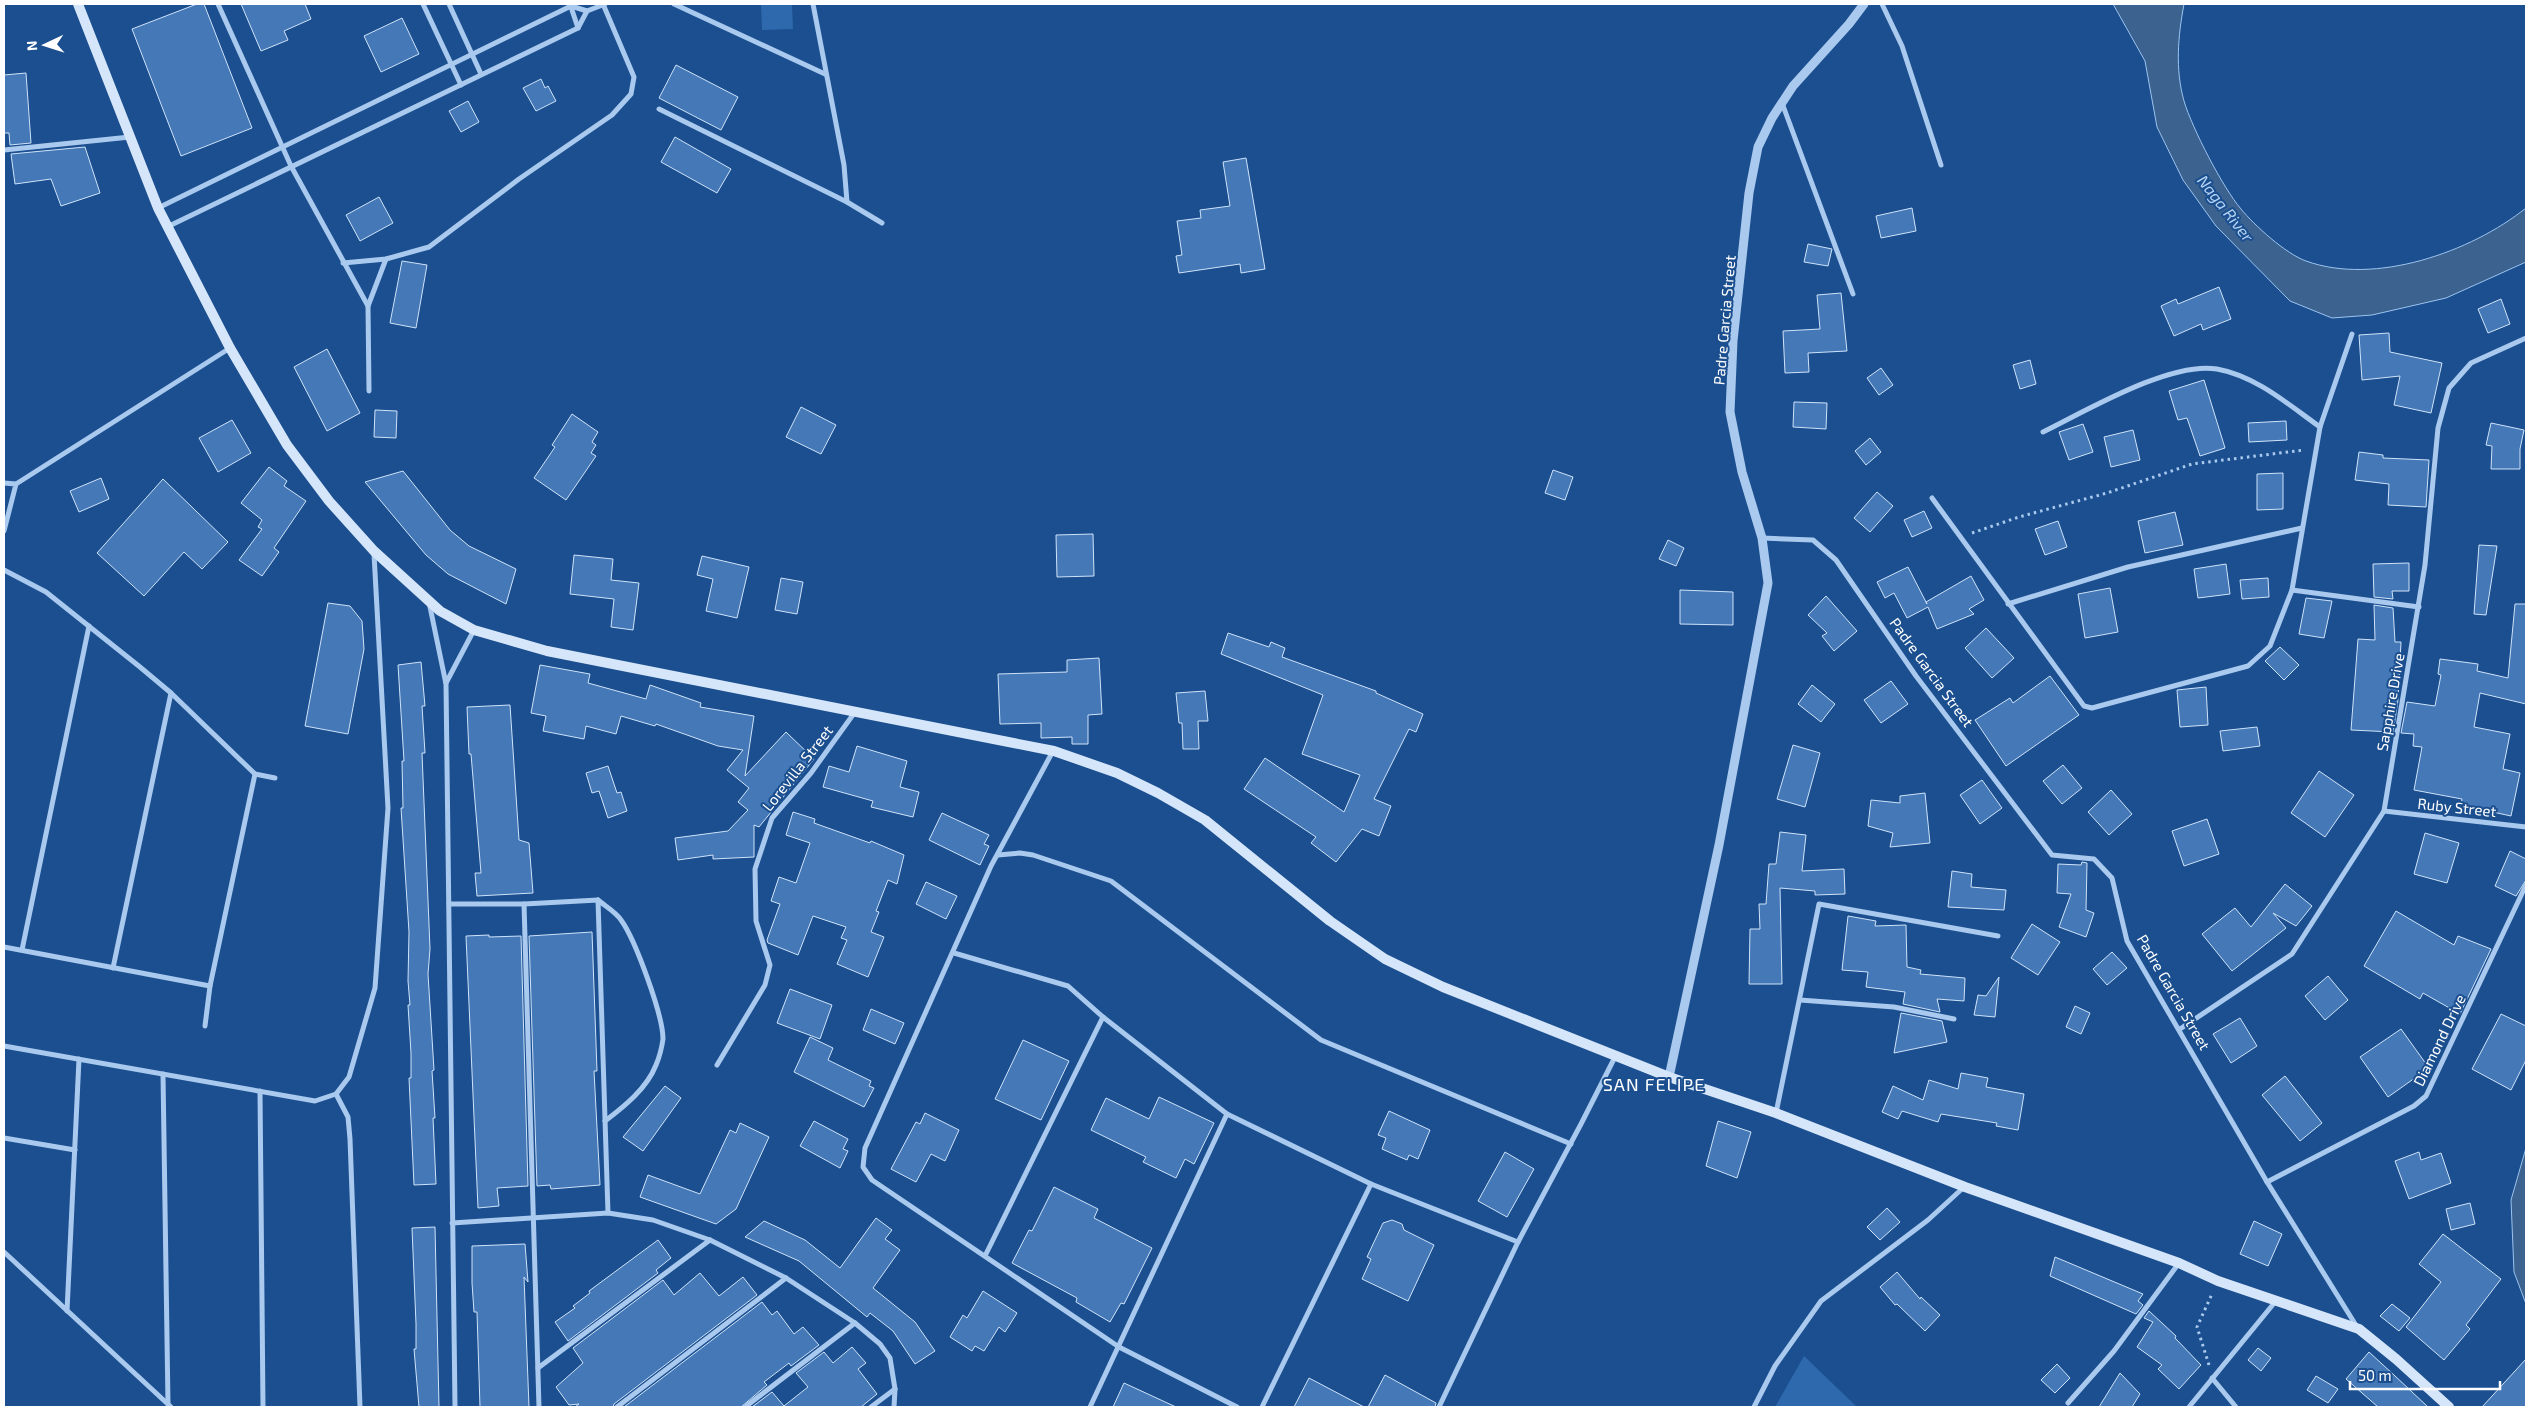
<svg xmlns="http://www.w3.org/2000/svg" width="2530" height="1411" viewBox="0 0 2530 1411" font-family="'Exo 2',sans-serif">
  <rect width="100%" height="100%" fill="#1b4f8f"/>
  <!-- green -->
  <g fill="#2e69ad">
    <path d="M761,4H792L793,29L762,30Z"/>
    <path d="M1804,1356L1857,1407H1775Z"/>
  </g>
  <!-- water -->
  <g fill="#3c6290" stroke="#9cc4f0">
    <path d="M2113,4H2184C2178,36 2175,69 2184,101C2192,128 2223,188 2241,209C2254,225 2286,254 2306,261C2375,286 2471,252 2526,208V262L2446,298L2372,315L2332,318L2290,301L2216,226L2183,180L2157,127L2145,61Z"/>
    <path d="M2526,1148V1304L2514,1272L2511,1200Z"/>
  </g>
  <!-- building -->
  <g fill="#4478b7" stroke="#cfe3fa">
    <path d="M197,4H204L252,128L181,156L132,29Z"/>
    <path d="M241,4H305L311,19L284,31L288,40L261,51Z"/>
    <path d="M402,18L419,54L381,72L364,36Z"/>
    <path d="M676,65L738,97L721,130L659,98Z"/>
    <path d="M26,73L31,143L10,145L9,133H4V75Z"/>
    <path d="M541,79L545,88L548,86L556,101L536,111L523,88Z"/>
    <path d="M468,101L479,122L461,132L449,111Z"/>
    <path d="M675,137L731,169L717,193L661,162Z"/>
    <path d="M85,147L100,193L61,206L51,179L15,184L11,154Z"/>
    <path d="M1246,158L1265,269L1241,273L1240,264L1179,273L1176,256L1182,255L1177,221L1201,218L1200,210L1230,206L1223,162Z"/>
    <path d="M379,197L393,223L360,241L346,215Z"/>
    <path d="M1912,208L1916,231L1881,238L1876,216Z"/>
    <path d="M1808,244L1832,249L1828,266L1804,262Z"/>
    <path d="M402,261L427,265L416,328L390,323Z"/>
    <path d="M2219,287L2231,319L2203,330L2201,324L2174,336L2161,306L2176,299L2178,304Z"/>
    <path d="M1841,293L1847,351L1808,353L1809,372L1785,373L1783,331L1820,329L1817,295Z"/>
    <path d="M2501,299L2510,324L2488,333L2478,309Z"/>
    <path d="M2389,333L2390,352L2442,363L2431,413L2394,405L2400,376L2362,380L2359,335Z"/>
    <path d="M327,349L360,413L327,431L294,367Z"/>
    <path d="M2030,360L2036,384L2020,389L2013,365Z"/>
    <path d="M1881,368L1893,385L1879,395L1867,378Z"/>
    <path d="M2204,380L2225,448L2200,456L2187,418L2178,420L2169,391Z"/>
    <path d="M1794,402L1827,403L1826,429L1793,427Z"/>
    <path d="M801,407L836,425L821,454L786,437Z"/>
    <path d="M375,410L397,411L396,438L374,437Z"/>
    <path d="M572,414L598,432L592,442L596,445L591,453L596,456L566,500L534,478L555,447L552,445Z"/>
    <path d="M232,420L251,453L218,472L199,438Z"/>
    <path d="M2286,421L2287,440L2249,442L2248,423Z"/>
    <path d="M2491,423L2524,430L2520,449V469H2491L2492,446L2486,445Z"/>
    <path d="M2083,424L2093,452L2069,460L2059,432Z"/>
    <path d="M2133,430L2140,460L2111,467L2104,437Z"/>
    <path d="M1870,438L1881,452L1866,465L1855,451Z"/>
    <path d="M2359,452L2383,455V458L2429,460L2426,507L2388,505L2389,484L2355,480Z"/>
    <path d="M269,467L287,481L284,486L306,501L274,548L279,552L262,576L239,560L262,529L258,527L262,520L241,503Z"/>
    <path d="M1553,470L1573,477L1565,500L1545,493Z"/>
    <path d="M403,471L450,530L469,546L516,569L506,604L448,574L426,555L365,482Z"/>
    <path d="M2283,473V509L2257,510V474Z"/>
    <path d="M101,478L109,499L79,512L70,491Z"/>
    <path d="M163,479L228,542L202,569L184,552L144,596L97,553Z"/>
    <path d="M1877,492L1893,506L1870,532L1854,518Z"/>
    <path d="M1924,511L1932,528L1912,537L1904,520Z"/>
    <path d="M2175,512L2183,545L2145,553L2138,521Z"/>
    <path d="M2058,521L2067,547L2045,555L2035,529Z"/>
    <path d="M1093,534L1094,576L1057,577L1056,535Z"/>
    <path d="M1668,540L1684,548L1676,566L1659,559Z"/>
    <path d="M2479,545L2497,546L2486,615L2474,614Z"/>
    <path d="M574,555L613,559L611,580L639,583L633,630L611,627L614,599L570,594Z"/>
    <path d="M702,556L749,567L737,618L706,611L713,579L697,575Z"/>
    <path d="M2409,563V591H2392L2393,599L2374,597L2373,564Z"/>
    <path d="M2226,564L2230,594L2198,598L2194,569Z"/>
    <path d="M1908,567L1927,604L1926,602L1971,576L1984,600L1969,609L1974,614L1937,629L1928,607L1907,618L1894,593L1885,598L1877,582Z"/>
    <path d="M781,578L803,582L797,614L775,610Z"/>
    <path d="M2268,578L2269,597L2242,599L2240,580Z"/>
    <path d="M2110,588L2118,632L2085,638L2078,594Z"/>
    <path d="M1680,590L1733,592V625L1680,624Z"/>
    <path d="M1826,596L1857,631L1834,651L1822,636L1827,633L1808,615Z"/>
    <path d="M2306,598L2332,601L2324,638L2299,634Z"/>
    <path d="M328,603L350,606L362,621L364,649L348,734L305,726Z"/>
    <path d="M2515,604H2526V704L2480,693L2474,727L2510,734L2503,769L2520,773L2511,816L2461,805L2462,799L2414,790L2422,747L2413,746L2414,734L2401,733L2407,702L2435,706L2441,675L2438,674L2440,659L2478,664L2477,671L2508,678Z"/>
    <path d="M2374,605L2393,608L2395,642H2401L2398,700L2393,732L2351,730L2358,639L2375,640Z"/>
    <path d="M1986,628L2014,658L1992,678L1965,648Z"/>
    <path d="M1228,633L1269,647L1271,642L1285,648L1282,657L1376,691V693L1423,714L1416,732L1409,729L1374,799L1391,806L1379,836L1362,829L1336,862L1311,843L1316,837L1244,789L1265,758L1344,812L1360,775L1302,754L1323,695L1221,654Z"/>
    <path d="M2280,647L2299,665L2284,680L2265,661Z"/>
    <path d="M1099,658L1102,714L1088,715V744H1072V737L1041,738V723L1000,724L998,674L1067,672V660Z"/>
    <path d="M421,662L425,706H422L425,753H422L430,949L428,974L434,1070L432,1071L435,1118H433L436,1184L414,1185L409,1078H411V1053L408,1005H410L408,981L409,932L401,808H403L402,761H404L398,665Z"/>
    <path d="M540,665L590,674L588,683L646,699L650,685L701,703L700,707L754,716L745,776L786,732L814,759L759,827L754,825V857L713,859V855L678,860L675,838L728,831L748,810L738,802L749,788L727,770L743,750L718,746L656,724L655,726L621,716L616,734L586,726L584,739L543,731L546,716L531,713Z"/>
    <path d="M2050,676L2079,715L2006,766L1975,720L2010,698L2013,703Z"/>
    <path d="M1891,681L1908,704L1881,723L1864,700Z"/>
    <path d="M1812,685L1835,704L1821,722L1798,704Z"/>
    <path d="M2206,687L2208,725L2180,727L2177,690Z"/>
    <path d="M1205,691L1208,721H1198L1199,749H1183L1182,723H1179L1176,693Z"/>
    <path d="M510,705L519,840L529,843L533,893L477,896L475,873H481L471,754H469L467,707Z"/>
    <path d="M2257,727L2260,746L2223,751L2220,731Z"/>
    <path d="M1793,745L1820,753L1805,807L1777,799Z"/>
    <path d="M857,746L907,761L900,787L919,792L913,817L871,807L873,801L823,787L829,766L849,772Z"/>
    <path d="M2063,765L2082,788L2062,804L2043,781Z"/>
    <path d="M608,766L617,793L621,792L627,811L608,818L599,791L592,793L586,773Z"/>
    <path d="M2319,771L2354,795L2325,837L2291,813Z"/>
    <path d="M1982,780L2002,808L1980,824L1960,795Z"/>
    <path d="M2111,790L2132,814L2109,835L2088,812Z"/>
    <path d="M1925,793L1930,843L1890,847L1893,833L1868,826L1871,800L1900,803V796Z"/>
    <path d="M793,812L815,819L814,823L870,843L871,841L904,855L897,884L888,880L876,911L879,912L871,932L884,937L868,977L837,964L847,940L841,938L846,927L813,916L798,955L768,943L767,940L780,904L771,901L779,877L796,883L810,843L786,835Z"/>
    <path d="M942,813L989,835L984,844L989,846L980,865L929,840Z"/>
    <path d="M2207,819L2219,854L2184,866L2172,831Z"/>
    <path d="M1780,832L1806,835L1802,871L1844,869L1845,894L1815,895V891L1780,888L1782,984H1749L1750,929H1760L1759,904H1766L1769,864H1776Z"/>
    <path d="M2425,833L2459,843L2447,883L2414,874Z"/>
    <path d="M2510,851L2526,859V880L2516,896L2495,886Z"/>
    <path d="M2082,862L2087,863L2086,910L2094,913L2086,937L2059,927L2071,894L2057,893L2058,864L2081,865Z"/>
    <path d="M1952,871L1972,874L1971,887L2006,890L2004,910L1948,907Z"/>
    <path d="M926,882L957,896L946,919L916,904Z"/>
    <path d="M2285,884L2312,906L2296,926L2273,913L2286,928L2232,971L2202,934L2235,908L2251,927Z"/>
    <path d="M2396,911L2454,945L2458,936L2491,949L2460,1014L2423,993L2420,999L2364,966Z"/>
    <path d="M1848,916L1876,921L1875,926L1906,925L1907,967L1921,970L1920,974L1965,978L1964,1001L1937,999L1940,1012L1903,1004L1905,992L1866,987L1868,972L1842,970Z"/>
    <path d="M2032,924L2060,942L2038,975L2011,958Z"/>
    <path d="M592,932L597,1071H594L600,1185L551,1189L550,1185L537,1186L529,936Z"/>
    <path d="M489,935V937L521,936L528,1186L497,1188L499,1206L478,1208L466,936Z"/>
    <path d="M2112,952L2127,968L2107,985L2093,969Z"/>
    <path d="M2328,976L2348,1000L2325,1020L2305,996Z"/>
    <path d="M1999,977L1995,1017L1974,1015L1978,995L1986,996Z"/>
    <path d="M790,989L832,1005L820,1039L777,1023Z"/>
    <path d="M2075,1006L2090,1013L2081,1034L2066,1027Z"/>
    <path d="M871,1009L904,1023L895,1044L863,1030Z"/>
    <path d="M1901,1013L1942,1021L1947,1042L1894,1053Z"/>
    <path d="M2501,1014L2526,1026V1060L2511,1090L2472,1069Z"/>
    <path d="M2240,1018L2257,1046L2231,1063L2213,1034Z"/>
    <path d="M2401,1029L2429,1068L2388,1097L2360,1057Z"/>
    <path d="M810,1037L833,1048L828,1060L871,1081L869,1086L874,1088L864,1107L794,1072Z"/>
    <path d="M1023,1040L1069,1061L1041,1120L995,1099Z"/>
    <path d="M1961,1073L1988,1078L1986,1087L2024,1094L2018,1130L1996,1126L1997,1123L1941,1114L1938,1122L1902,1111L1898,1119L1882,1112L1893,1086L1923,1100L1929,1080L1958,1089Z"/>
    <path d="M2285,1076L2322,1123L2300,1141L2262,1095Z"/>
    <path d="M665,1086L681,1098L643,1151L623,1137Z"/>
    <path d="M1159,1097L1214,1123L1194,1164L1185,1159L1176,1178L1143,1162L1146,1157L1091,1130L1106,1098L1149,1119Z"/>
    <path d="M1389,1111L1430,1130L1418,1159L1409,1155L1407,1160L1382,1149L1386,1138L1378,1135Z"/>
    <path d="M925,1113L959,1130L945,1161L931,1154L916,1182L891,1169L916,1122L920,1124Z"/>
    <path d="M814,1121L848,1139L843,1149L848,1151L840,1168L800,1146Z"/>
    <path d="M1718,1121L1751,1132L1737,1178L1706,1166Z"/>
    <path d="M740,1123L769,1137L736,1209L716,1224L640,1197L648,1175L700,1194L730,1130L736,1133Z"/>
    <path d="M1505,1152L1534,1169L1507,1217L1478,1201Z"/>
    <path d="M2419,1152L2421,1160L2441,1153L2451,1183L2409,1199L2395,1161Z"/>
    <path d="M1054,1187L1098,1209L1094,1218L1152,1248L1124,1304L1121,1303L1110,1322L1076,1302L1077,1298L1012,1263L1029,1230L1032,1231Z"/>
    <path d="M2470,1203L2475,1224L2451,1230L2446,1209Z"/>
    <path d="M1887,1208L1900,1222L1880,1240L1867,1227Z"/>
    <path d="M876,1218L892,1230L885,1239L900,1250L873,1288L915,1322L935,1351L915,1364L893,1331L870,1313L867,1317L799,1261L745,1237L764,1221L805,1240L840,1268Z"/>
    <path d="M1392,1220L1402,1224L1404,1230L1434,1245L1408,1301L1362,1279L1371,1259L1367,1257L1383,1223Z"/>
    <path d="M2254,1221L2282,1234L2268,1266L2240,1254Z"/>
    <path d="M435,1227L439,1407H419L414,1349H416V1324L412,1228Z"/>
    <path d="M2443,1234L2501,1279L2466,1325L2470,1329L2444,1360L2406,1327L2441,1282L2419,1264Z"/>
    <path d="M658,1240L671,1258L656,1270L658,1273L568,1341L555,1322L575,1308L573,1306L590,1293L589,1291Z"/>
    <path d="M525,1244L528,1282L524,1277L529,1407H480L477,1312H474L472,1283V1246Z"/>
    <path d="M2055,1257L2143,1294L2138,1301L2143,1305L2136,1314L2050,1276Z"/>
    <path d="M1897,1272L1920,1299L1921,1297L1940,1315L1925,1331L1897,1304L1895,1305L1880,1287Z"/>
    <path d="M700,1273L719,1296L743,1277L757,1295L614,1404L613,1407H575L579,1404L569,1405L556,1387L583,1363L573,1348L663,1280L674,1295Z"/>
    <path d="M983,1291L1017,1313L1005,1332L999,1327L984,1351L975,1346L972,1351L950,1337L963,1315L967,1318Z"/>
    <path d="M762,1302L772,1315L777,1311L794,1334L803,1327L819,1345L791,1366L789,1363L764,1382L767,1385L741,1407H624Z"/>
    <path d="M2392,1304L2410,1318L2399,1331L2380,1316Z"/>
    <path d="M2149,1311L2176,1336L2175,1338L2201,1365L2179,1389L2158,1369L2162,1365L2137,1347L2153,1322L2144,1318Z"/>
    <path d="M852,1347L866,1363L858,1369L877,1394L861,1407H752L772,1392L784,1406L808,1387L796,1373L824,1352L833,1363Z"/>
    <path d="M2258,1348L2271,1358L2261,1371L2248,1360Z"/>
    <path d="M2369,1352L2394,1375L2428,1407H2378L2346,1379Z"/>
    <path d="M2526,1359V1407H2482Z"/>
    <path d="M2057,1364L2070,1378L2055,1393L2041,1380Z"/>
    <path d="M2120,1373L2140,1394L2132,1407H2099Z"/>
    <path d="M1385,1375L1436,1403L1435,1407H1368Z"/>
    <path d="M2316,1376L2338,1389L2328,1403L2307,1390Z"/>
    <path d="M1309,1378L1364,1407H1294Z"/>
    <path d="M1124,1383L1176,1407H1113Z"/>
  </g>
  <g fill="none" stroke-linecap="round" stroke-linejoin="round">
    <!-- path -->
    <g stroke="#a9c9ee" stroke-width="3" stroke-dasharray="2.5 4" stroke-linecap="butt">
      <path d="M1972,533L2019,517L2107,493L2192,464L2304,450"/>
      <path d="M2209,1365L2197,1327L2212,1294"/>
    </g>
    <!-- minor -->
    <g stroke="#a9c9ee" stroke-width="5">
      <path d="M218,4L291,166L368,306L369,391"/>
      <path d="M423,4L461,85"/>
      <path d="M449,4L481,74"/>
      <path d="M570,4L578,28"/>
      <path d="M674,4L825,74"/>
      <path d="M813,4L844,165L847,202"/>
      <path d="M1882,4L1902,46L1941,165"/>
      <path d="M1782,103L1853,294"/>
      <path d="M659,109L847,202L882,223"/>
      <path d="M4,150L130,137"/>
      <path d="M158,208L571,6L587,11L605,4"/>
      <path d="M167,227L578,28L587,11"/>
      <path d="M343,263L386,259L429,247L519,179L612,115L631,94L634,77L603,4"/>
      <path d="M368,306L386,259"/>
      <path d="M2043,432C2086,411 2170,361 2217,369C2256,376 2289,405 2320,427"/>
      <path d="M4,483L16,484L4,531"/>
      <path d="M16,484L230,348"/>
      <path d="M1932,498L2084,706L2092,708L2248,666L2270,646L2292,590L2320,427L2352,334"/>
      <path d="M1762,538L1813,540L1836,560L1916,676L2052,855L2094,859L2112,878L2127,941L2267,1182L2357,1327"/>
      <path d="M4,570L46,592L140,667L171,693L255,774L275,778"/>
      <path d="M2292,590L2419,607"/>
      <path d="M429,602L446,684L455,1407"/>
      <path d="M2008,604L2128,567L2302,528"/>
      <path d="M446,683L474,630"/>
      <path d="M1053,751L991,866L865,1148L863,1167L872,1180L1119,1347L1237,1407"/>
      <path d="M2384,811L2526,827"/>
      <path d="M998,855L1020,853L1033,855L1111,881L1321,1040L1571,1144"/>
      <path d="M598,900C605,906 616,912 621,920C635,939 663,1015 663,1039C662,1046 659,1058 656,1065C647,1088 625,1106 605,1121"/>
      <path d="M449,904H524L598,900L608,1213"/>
      <path d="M524,904L539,1407"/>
      <path d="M4,947L210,986"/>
      <path d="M22,950L89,626"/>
      <path d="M954,953L1068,986L1103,1017L1227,1114L1371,1184L1518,1242"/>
      <path d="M113,968L171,693"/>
      <path d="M1800,1000L1894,1007L1954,1019"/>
      <path d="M205,1026L210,986L255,774"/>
      <path d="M2180,1029L2292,954L2384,811L2425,565L2438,428L2449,388L2471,363L2526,338"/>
      <path d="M4,1046L315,1101L336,1094L349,1077L375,988L388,808L374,554"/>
      <path d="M717,1065L765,985L770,965L756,921L755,869L772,818L811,773L855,712"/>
      <path d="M163,1074L168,1404"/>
      <path d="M260,1091L263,1407"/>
      <path d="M336,1094L348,1117L350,1139L360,1407"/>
      <path d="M1776,1113L1819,904L1998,936"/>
      <path d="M4,1138L75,1150"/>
      <path d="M2267,1182L2414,1106L2426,1096L2526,885"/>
      <path d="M452,1223L608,1213L653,1220L710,1240L786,1278L855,1323L880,1344L890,1358L895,1389L894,1407"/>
      <path d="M4,1252L171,1407"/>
      <path d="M985,1256L1103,1017"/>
      <path d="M67,1311L79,1059"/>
      <path d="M538,1368L710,1240"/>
      <path d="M2212,1378L2236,1407"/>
      <path d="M2068,1403L2114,1351L2179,1263"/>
      <path d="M617,1407L786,1278"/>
      <path d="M745,1407L855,1323"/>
      <path d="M871,1407L895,1389"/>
      <path d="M1090,1407L1227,1114"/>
      <path d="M1262,1407L1371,1184"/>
      <path d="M1439,1407L1518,1242L1581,1124L1616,1055"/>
      <path d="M1754,1407L1775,1366L1821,1301L1928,1220L1964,1187"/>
      <path d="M2189,1407L2275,1302"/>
    </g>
    <!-- tertiary -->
    <path stroke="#a9c9ee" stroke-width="9" d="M1669,1077L1719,845L1768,583L1762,538L1742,472L1730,412L1733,341L1749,193L1758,147L1772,118L1793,86L1849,24L1864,4"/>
    <!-- secondary -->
    <path stroke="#d6e6fa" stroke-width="10" d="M78,4L158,208L230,348L287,445L329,501L374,551L440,611L474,630L547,651L1054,751L1117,773L1158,793L1205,820L1330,921L1385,959L1443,987L1669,1077L1776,1113L1965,1187L2179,1263L2218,1281L2359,1329L2396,1359L2449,1407"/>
  </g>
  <g text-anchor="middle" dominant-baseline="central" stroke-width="4" stroke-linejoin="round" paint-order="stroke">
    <!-- street labels -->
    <g font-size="15" fill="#fff" stroke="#1b4f8f">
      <text transform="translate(1724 320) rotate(-85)">Padre Garcia Street</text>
      <text transform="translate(1932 672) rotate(54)">Padre Garcia Street</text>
      <text transform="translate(2390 702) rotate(-80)">Sapphire Drive</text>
      <text transform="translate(797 768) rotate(-52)">Lorevilla Street</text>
      <text transform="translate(2457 807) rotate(6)">Ruby Street</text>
      <text transform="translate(2174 992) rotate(60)">Padre Garcia Street</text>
      <text transform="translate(2439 1040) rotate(-64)">Diamond Drive</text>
    </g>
    <!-- water labels -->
    <g font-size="16" font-style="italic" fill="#b5d3f5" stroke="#1b4f8f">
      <text transform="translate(2226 208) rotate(52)">Naga River</text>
    </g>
    <!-- quarter labels -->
    <g font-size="18" letter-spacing="1" fill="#fff" stroke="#1b4f8f">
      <text x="1654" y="1084">SAN FELIPE</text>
    </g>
  </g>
  <!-- border -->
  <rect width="2530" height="1411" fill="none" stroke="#ffffff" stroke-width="10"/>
  <!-- north arrow -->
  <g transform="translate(45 45) rotate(266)" stroke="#1b4f8f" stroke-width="4" paint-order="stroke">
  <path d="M0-4L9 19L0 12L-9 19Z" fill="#ffffff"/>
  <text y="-8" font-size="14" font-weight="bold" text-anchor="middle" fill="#ffffff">N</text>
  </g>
  <!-- scale -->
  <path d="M2350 1381v8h150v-8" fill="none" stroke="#ffffff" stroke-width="2.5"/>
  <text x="2358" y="1381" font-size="15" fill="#ffffff" stroke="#1b4f8f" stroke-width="4" paint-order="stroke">50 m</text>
</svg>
